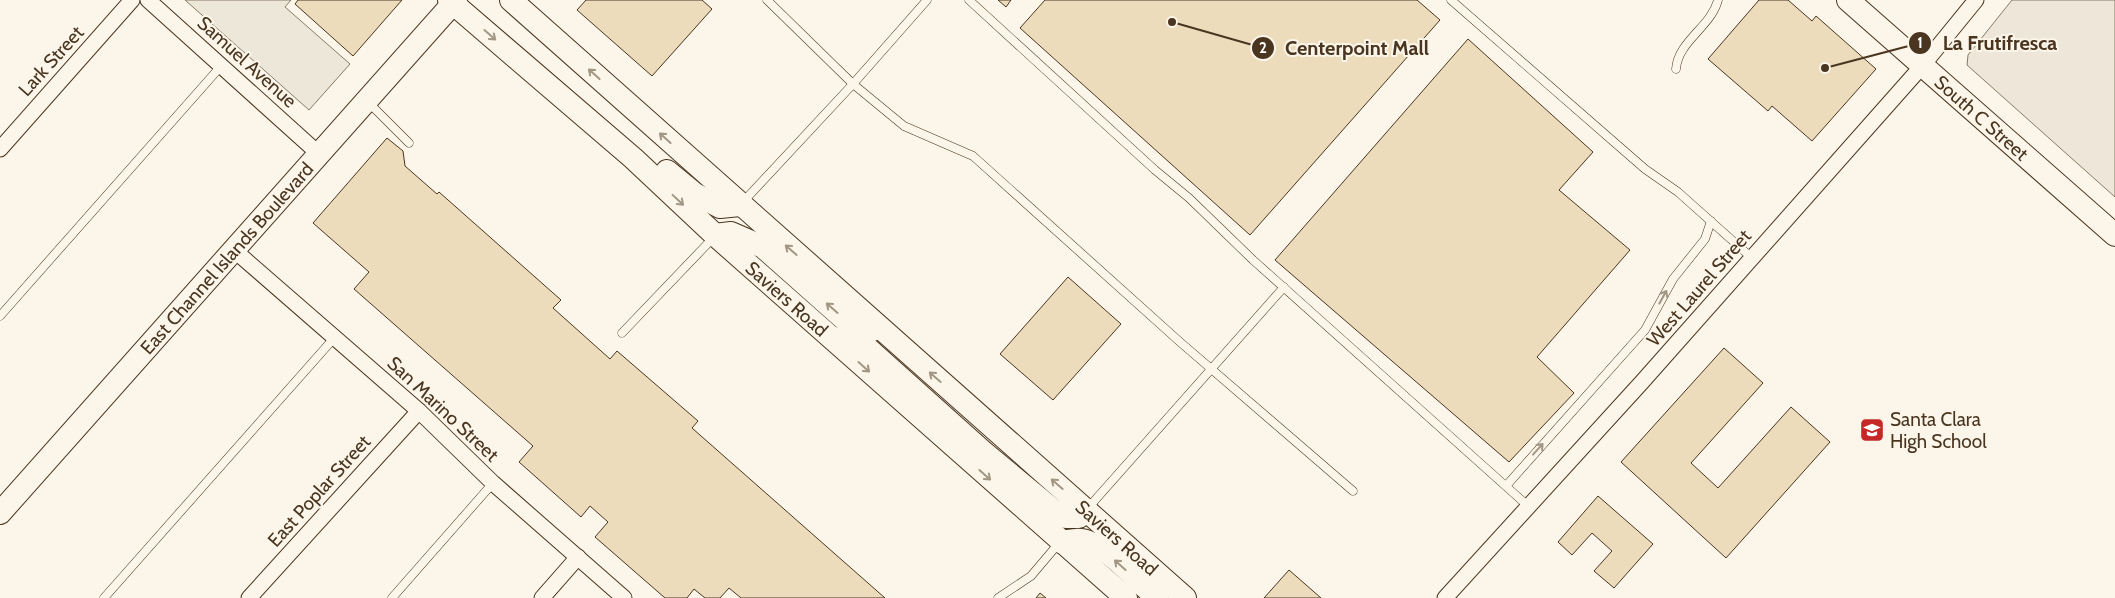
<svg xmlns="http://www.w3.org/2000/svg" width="2115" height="598" viewBox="0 0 2115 598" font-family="Cabin,sans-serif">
  <rect width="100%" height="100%" fill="#fbf6e9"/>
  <!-- green -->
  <path fill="#ede6d9" stroke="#887966" d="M2012,0H2115V197L1967,65L1968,55Z"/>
  <!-- parking -->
  <path fill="#ede7d9" stroke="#887966" d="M185,0H291L285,7L350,64L309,110Z"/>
  <!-- building -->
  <g fill="#ecdcbc" stroke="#4a3520">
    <path d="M298,0H402L353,56L295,4Z"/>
    <path d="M586,0H702L712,9L652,76L577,10Z"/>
    <path d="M998,0H1011L1006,7Z"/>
    <path d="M1045,0H1417L1440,20L1250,235L1020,28Z"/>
    <path d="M1759,0H1788L1812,21L1816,16L1876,69L1812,141L1772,106L1768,111L1708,59Z"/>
    <path d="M1468,39L1593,152L1559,190L1630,250L1537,357L1574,393L1509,462L1275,260Z"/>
    <path d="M387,138L403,151L405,166L437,194L439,192L561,300L553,308L610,359L617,351L698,421L692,428L885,598H741L729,588L720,598H705L694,589L687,598H665L595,537L608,522L590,506L581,517L519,462L533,446L354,289L369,272L313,223Z"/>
    <path d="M1068,277L1121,324L1053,400L1000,354Z"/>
    <path d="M1724,348L1763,383L1691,463L1718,488L1791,407L1830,442L1726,558L1621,462Z"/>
    <path d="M1598,496L1653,544L1614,588L1594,571L1612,551L1592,533L1572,555L1558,542Z"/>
    <path d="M1289,570L1321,598H1264Z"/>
    <path d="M1040,593L1046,598H1036Z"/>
  </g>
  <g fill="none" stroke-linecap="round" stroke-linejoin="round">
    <defs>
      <g id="lane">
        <path d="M767,0L853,84L904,126L973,156L1180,342L1353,491"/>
        <path d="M969,0L1155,170L1189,198L1253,260L1528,506"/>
        <path d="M1451,0L1645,169L1678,192L1752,258"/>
        <path d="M1676,69C1678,41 1711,27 1718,0"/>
        <path d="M368,102L409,143"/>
        <path d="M743,202L853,84L927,0"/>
        <path d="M0,316L222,65"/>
        <path d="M622,333L714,237"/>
        <path d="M1506,486L1645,330L1673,279L1705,239L1711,221"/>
        <path d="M1088,508L1284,287"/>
        <path d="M104,598L335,337"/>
        <path d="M392,598L493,483"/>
        <path d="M998,598L1031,576L1059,543"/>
      </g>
      <g id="street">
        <path d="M148,0L319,154"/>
        <path d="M0,149L132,0"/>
        <path d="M234,250L419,411L493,483L624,598"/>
        <path d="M249,598L419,411"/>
        <path d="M542,598L578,557"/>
        <path d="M1445,598L1642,382L1923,65L1976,0"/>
      </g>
      <g id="secondary">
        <path id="s1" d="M449,0L633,158L715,235L1126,598"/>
        <path id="s2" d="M511,0L1185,598"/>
        <path id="s3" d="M1848,0L2115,235"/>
        <path d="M667,171L695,194L720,207L740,205"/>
        <path d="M715,235L731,233L763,247L843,318L873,330"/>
        <path d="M835,338L866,347L982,451L1053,510L1066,517H1079L1087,510"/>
        <path id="s4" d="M0,513L456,0"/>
        <path d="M1061,542C1071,540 1081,538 1091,543C1113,552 1138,582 1157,598"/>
      </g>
    </defs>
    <!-- lane casing -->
    <use href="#lane" stroke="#4a3520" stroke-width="9"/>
    <!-- street casing -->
    <use href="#street" stroke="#4a3520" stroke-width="17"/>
    <!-- secondary casing -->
    <use href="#secondary" stroke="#4a3520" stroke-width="24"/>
    <!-- lane -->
    <use href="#lane" stroke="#fbf6e9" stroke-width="8"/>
    <!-- street -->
    <use href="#street" stroke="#fbf6e9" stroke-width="15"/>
    <!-- secondary -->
    <use href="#secondary" stroke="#fbf6e9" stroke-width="22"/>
  </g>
  <!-- one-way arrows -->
  <defs><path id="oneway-shaft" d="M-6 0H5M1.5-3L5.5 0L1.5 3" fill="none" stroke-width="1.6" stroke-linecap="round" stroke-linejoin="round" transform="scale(1.25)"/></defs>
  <g stroke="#a29684">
    <use href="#oneway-shaft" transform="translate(490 35) rotate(41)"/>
    <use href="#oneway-shaft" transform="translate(594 74) rotate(-138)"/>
    <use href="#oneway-shaft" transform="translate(665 138) rotate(-138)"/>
    <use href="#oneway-shaft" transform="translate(678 200) rotate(43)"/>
    <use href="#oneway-shaft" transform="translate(791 250) rotate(-139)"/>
    <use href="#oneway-shaft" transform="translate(1663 297) rotate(-61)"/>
    <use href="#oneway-shaft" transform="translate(832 308) rotate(-139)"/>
    <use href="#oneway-shaft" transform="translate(864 367) rotate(42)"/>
    <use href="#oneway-shaft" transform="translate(935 377) rotate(-139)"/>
    <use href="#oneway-shaft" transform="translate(1538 449) rotate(-48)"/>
    <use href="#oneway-shaft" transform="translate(985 475) rotate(42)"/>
    <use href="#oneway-shaft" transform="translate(1057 484) rotate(-139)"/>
    <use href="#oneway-shaft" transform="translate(1120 565) rotate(-138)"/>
  </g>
  <!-- icons -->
  <defs>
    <symbol id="school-square" viewBox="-11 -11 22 22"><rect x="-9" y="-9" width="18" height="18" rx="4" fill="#c62828" stroke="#fbf6e9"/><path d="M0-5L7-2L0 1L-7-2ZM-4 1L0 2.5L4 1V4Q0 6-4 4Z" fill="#fff"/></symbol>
  </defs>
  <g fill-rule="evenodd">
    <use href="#school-square" x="1858" y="416" width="28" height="28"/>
  </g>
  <g text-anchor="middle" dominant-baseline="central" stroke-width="4" stroke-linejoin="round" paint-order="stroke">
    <!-- street labels -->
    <g font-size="19" fill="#4a3520" stroke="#fbf6e9">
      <text transform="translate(51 61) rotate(-48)">Lark Street</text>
      <text transform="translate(247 62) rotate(42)">Samuel Avenue</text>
      <text stroke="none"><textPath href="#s3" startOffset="178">South C Street</textPath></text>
      <text stroke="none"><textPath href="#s4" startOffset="341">East Channel Islands Boulevard</textPath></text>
      <text transform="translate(1699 288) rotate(-49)">West Laurel Street</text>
      <text stroke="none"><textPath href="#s1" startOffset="451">Saviers Road</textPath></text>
      <text transform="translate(443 409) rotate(43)">San Marino Street</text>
      <text transform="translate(319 491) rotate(-48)">East Poplar Street</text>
      <text stroke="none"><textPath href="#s2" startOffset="810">Saviers Road</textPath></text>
    </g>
    <!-- poi labels -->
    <g font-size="19" fill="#4a3520" stroke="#fbf6e9" text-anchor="start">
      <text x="1890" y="419">Santa Clara<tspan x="1890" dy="22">High School</tspan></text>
    </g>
  </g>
  <!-- callouts -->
  <path fill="none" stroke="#4a3520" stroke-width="2" d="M1825 68L1920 43M1172 22L1263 48"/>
  <g fill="#4a3520" stroke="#fbf6e9" stroke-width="2">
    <circle cx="1825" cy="68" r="5"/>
    <circle cx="1172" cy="22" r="5"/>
    <circle cx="1920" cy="43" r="12"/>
    <circle cx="1263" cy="48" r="12"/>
  </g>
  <g font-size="15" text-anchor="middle" font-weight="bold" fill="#fff">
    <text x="1920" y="48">1</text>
    <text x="1263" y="53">2</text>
  </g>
  <g font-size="20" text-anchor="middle" font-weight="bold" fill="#4a3520" stroke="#fbf6e9" stroke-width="4" stroke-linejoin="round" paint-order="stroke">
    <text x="2000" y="50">La Frutifresca</text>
    <text x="1357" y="55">Centerpoint Mall</text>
  </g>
</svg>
